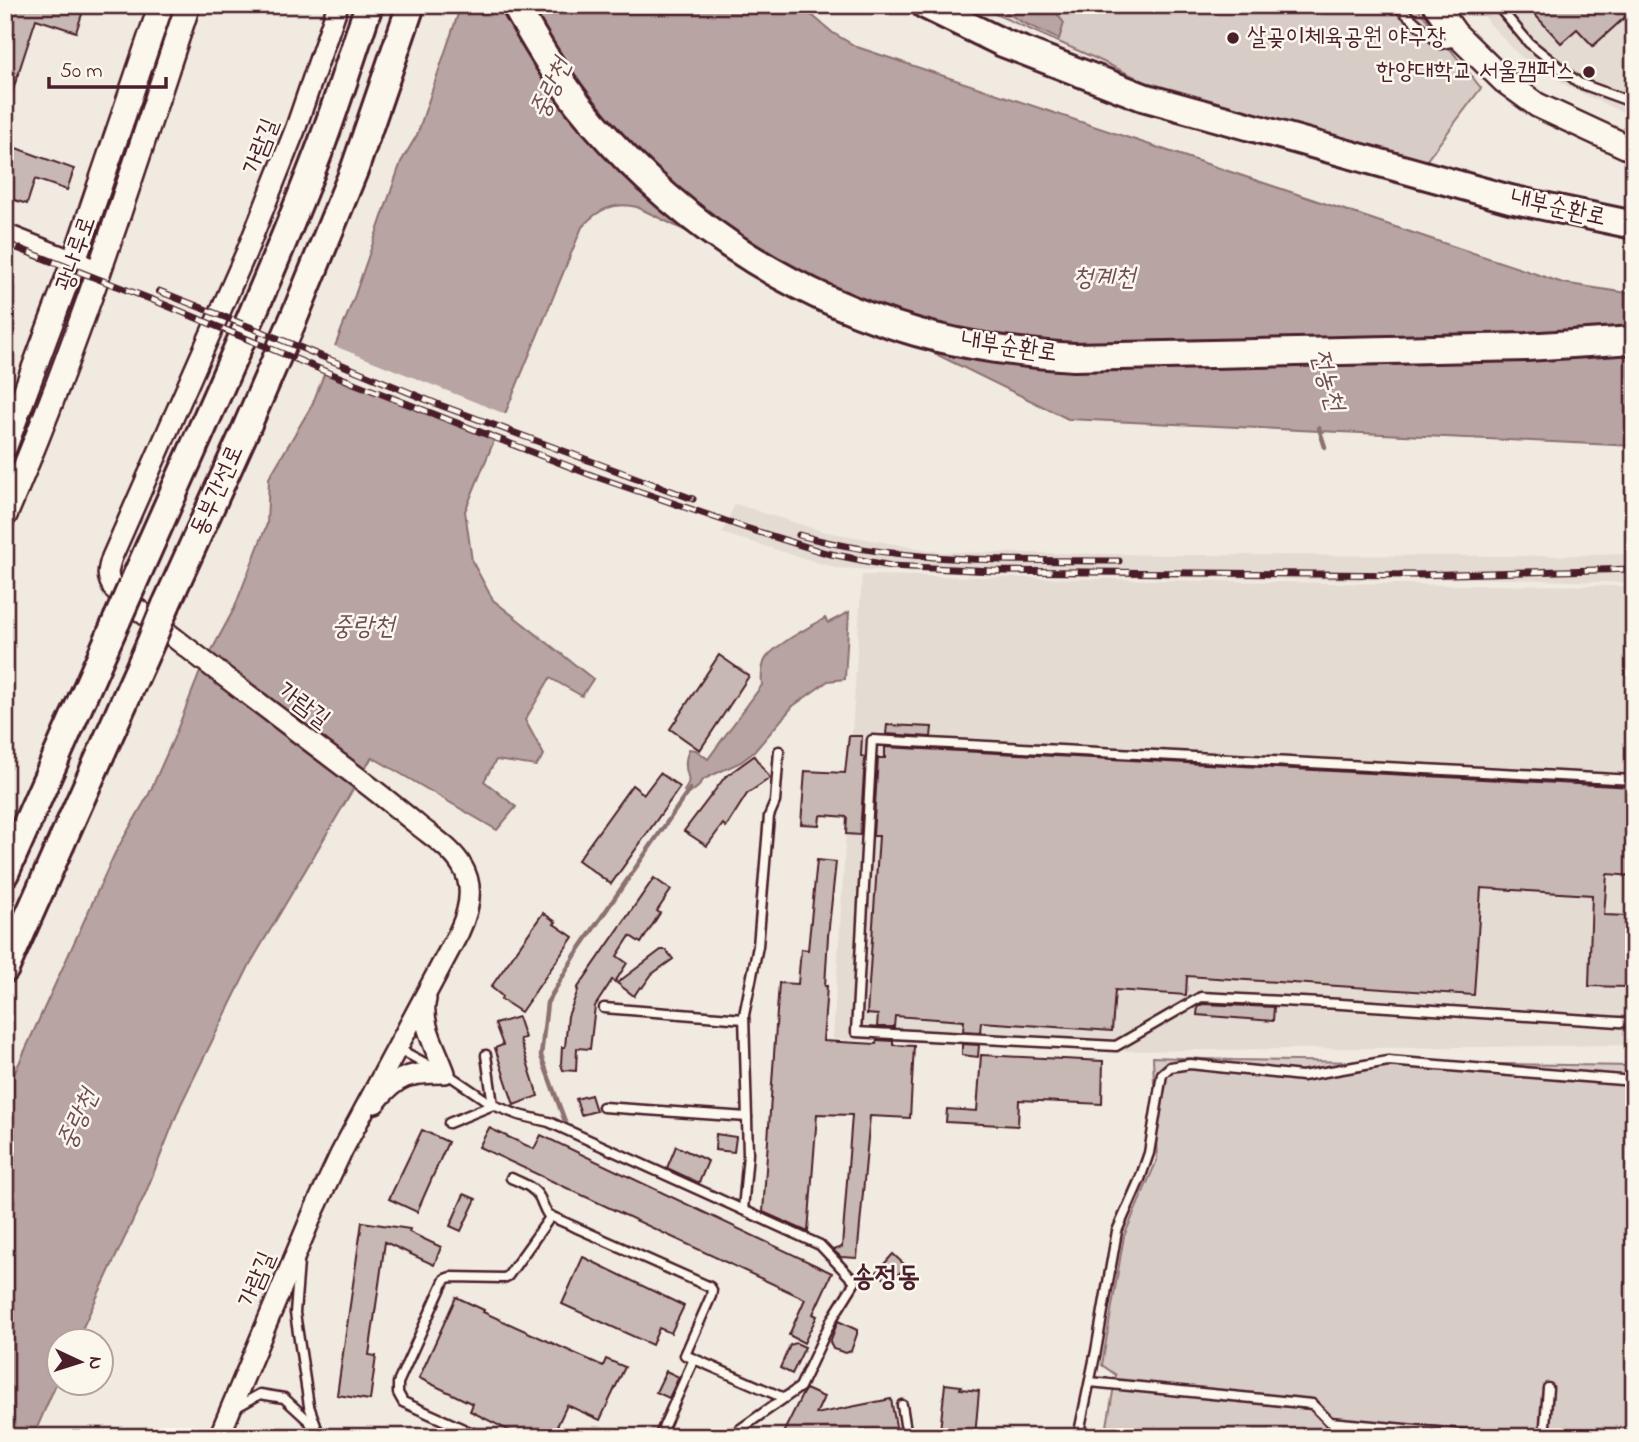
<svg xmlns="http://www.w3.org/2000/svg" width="1639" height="1442" viewBox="0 0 1639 1442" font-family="'Indie Flower','Poor Story',sans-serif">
  <rect width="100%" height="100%" fill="#f0eae0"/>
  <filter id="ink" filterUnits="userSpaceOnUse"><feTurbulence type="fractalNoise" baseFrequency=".0143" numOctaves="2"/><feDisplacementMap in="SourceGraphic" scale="14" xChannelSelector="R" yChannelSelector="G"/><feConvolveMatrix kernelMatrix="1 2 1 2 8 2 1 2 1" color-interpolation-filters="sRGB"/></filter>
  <g filter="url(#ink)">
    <!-- built -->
    <g fill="#e4dbd2">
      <path d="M1476,5H1634V118L1569,87L1520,56L1490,24Z"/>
      <path d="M735,504L821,531L939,552L1178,555L1538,556L1634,554V583L1480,578L1343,580L1141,577L940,573L836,568L722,533Z"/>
      <path d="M862,575L1453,585L1634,586V1045L1119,1051L833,1039Z"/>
    </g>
    <!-- green -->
    <g fill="#d8ccc6" stroke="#917678" stroke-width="2">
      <path d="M975,5H1415L1481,88L1426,161L1156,87L1097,59Z"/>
      <path d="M1153,1057L1233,1060L1634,1066V1437H1105L1116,1375L1102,1365L1124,1236L1157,1160Z"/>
    </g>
    <!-- water -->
    <g fill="#b8a4a2" stroke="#8c6f72" stroke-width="2">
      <path d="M461,5H800L833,33L857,47L1563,283L1634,294V446L1068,419L637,207C614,201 597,210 582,227L465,511L472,561L493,600L593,679L582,696L550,678L525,720L544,755L536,766L496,760L484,781L516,807L497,830L372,757L250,964L181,1104L146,1192L77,1340H60L59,1377L33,1437H5V1094L115,853L149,794L173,740L200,672L234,609L267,524L269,478L312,405L355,295L401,162L417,135Z"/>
      <path d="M1003,5H1050L1064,23L1059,39L1022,22L1003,10Z"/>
      <path d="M849,612L845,679L828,681L793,706L754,752L741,762L704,779L698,787L688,795L684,791C694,778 684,775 686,761C686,757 688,753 689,749L696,750L708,759L762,685C761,677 762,663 767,657C778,643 809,628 825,618L828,623Z"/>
    </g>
    <!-- pier -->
    <path fill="#f0eae0" d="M332,345L508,415L499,437L323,367Z"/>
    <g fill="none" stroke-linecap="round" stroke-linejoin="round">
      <!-- stream -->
      <g stroke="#8c6f72" stroke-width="4.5">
        <path d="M1319,428L1325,447"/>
        <path d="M566,1124L541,1056L547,1003L576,954L690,789"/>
      </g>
    </g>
    <!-- building -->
    <g fill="#c8b8b3" stroke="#4a1f2b" stroke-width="2">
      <path d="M10,5H85L76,32L36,19L8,105H5V20Z"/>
      <path d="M1526,5H1634V9L1593,46L1577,29L1561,43Z"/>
      <path d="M5,144L74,169L67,190L35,179L27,204L5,197Z"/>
      <path d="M719,655L749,676L700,750L670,729Z"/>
      <path d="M887,725L932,727L931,737L886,734Z"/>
      <path d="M849,736H862L861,756L865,757L860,835L846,834L847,817L823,815L820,816L819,825L801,824L805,771L845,773Z"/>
      <path d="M885,747L1634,787V876L1607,874L1604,915L1628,916L1626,987L1589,986L1592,895L1481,888L1474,995L1187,976L1186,995L1115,990L1112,1031L981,1022L980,1032L963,1031L964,1021L895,1016L894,1027H877L878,1015L867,1014L879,836H873L878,758H885Z"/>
      <path d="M754,756L770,778L747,794L726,827L723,824L707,846L684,831L725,777Z"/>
      <path d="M660,773L680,787L611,884L578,860L632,785L644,794Z"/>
      <path d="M817,860L836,862L828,936L825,986H827L823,1041L876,1044L877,1040L893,1041V1045L914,1046L910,1118L870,1116L857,1258L841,1257L833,1250L842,1247L852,1115L817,1114L808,1232L763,1212L779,983L798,984L801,949L808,950Z"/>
      <path d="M654,878L671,890L657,911L660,913L641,943L630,936L617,956L627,963L615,982L612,980L595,1006L590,1049L577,1048L576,1071L563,1070L561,1064L562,1047H565L568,1016L578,990L577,989Z"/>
      <path d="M543,913L556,922L554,924L573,937L521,1012L501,999L502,996L491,987Z"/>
      <path d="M661,950H666L673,959L652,974L642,988L640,987L634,996L617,983Z"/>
      <path d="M1203,1004L1274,1007L1273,1021L1197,1015L1198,1006Z"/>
      <path d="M518,1017L525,1038L520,1039L538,1096L514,1105L495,1048L503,1045L495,1024Z"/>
      <path d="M962,1044L979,1045L978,1057L962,1055Z"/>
      <path d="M981,1055L1103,1061L1102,1104L1019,1100L1018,1126L946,1122L947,1109L977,1111Z"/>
      <path d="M591,1095L596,1111L581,1115L576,1099Z"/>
      <path d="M489,1128L534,1149L541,1135L832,1273L813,1314L817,1316L804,1343L789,1335L805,1299L479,1147Z"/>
      <path d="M422,1130L448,1142L417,1212L389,1199Z"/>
      <path d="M716,1134L736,1137L734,1152L715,1150Z"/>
      <path d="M676,1146L708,1161L699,1183L667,1168Z"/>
      <path d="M464,1194L476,1199L461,1231L450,1226Z"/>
      <path d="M362,1222L410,1229L409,1232L441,1247L434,1265L385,1242L369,1355L376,1356L370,1400L337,1395Z"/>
      <path d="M893,1254L906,1266L890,1284L877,1272Z"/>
      <path d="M583,1257L684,1306L671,1333L659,1328L652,1345L562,1304Z"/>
      <path d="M456,1297L484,1310L483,1312L603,1366L606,1359L625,1367L600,1420L567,1405L552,1437H522L470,1411L473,1404L419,1378Z"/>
      <path d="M838,1321L857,1330V1334L851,1351L846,1353L833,1349L830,1342Z"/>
      <path d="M796,1343L805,1347L792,1374L780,1368L790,1345Z"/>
      <path d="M666,1371L679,1377L669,1398L656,1392Z"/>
      <path d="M945,1384L961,1386L960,1389L979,1391L975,1437L961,1436V1434L940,1431Z"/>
      <path d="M806,1389L824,1397L816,1414L891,1399L898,1437H781L803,1393Z"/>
    </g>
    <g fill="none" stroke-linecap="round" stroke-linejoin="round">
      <defs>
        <g id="service">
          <path d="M1396,5L1440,44L1458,41"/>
          <path d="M1497,5L1529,43L1579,83L1634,103"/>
          <path d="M1634,780L872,740L856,1032L1116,1046L1201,997L1341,1004L1634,1023"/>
          <path d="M604,1008L744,1019"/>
          <path d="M397,1048L434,1068"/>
          <path d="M446,1073L493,1105L519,1115L549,1122L820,1245L855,1282L832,1319L800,1387L729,1437"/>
          <path d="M603,1107L747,1117"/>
          <path d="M449,1123L493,1105L486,1055"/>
          <path d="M511,1178C522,1183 534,1187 540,1198C543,1205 544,1209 548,1215L710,1287L712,1290L711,1296L685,1355L784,1398"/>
          <path d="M743,1210L748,1154L744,1015L758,946L769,816L775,802L779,751"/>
          <path d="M299,1262L295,1313L309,1406L320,1437"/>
          <path d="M1090,1382L1312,1404L1330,1422L1491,1437"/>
          <path d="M902,1405L907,1437"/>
          <path d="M235,1408L260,1394L284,1398L309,1421L314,1429"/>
          <path d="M481,1437L403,1402L398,1393V1383L445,1279L451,1277L504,1278L508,1276L551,1216"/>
          <path d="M659,1437L694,1359"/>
          <path d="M1078,1437L1096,1351L1117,1231L1140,1179L1149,1153L1162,1074L1170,1067L1190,1064L1302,1076L1388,1061L1634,1081"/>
          <path d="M1544,1437L1548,1388"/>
        </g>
        <g id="tertiary">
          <path d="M5,234L99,271"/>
          <path d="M375,1103C398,1074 410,1073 445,1073C437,1050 420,1023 426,999"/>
          <path d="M219,1437L313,1213L340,1155L459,932C469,911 475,887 462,866C452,849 434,838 419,826C397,808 375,790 352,773C272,713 192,653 115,591C106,578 107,571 112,557L246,253L295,130L338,5"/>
        </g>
        <g id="secondary">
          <path d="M1435,5L1455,33L1504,81L1537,105L1634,150"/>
          <path d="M5,446L74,261L161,5"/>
          <path d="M5,515C77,349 131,177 188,5"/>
        </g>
        <g id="trunk">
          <path d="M515,5C534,39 554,73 578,104C664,212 783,294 916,332C968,347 1020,353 1074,357L1526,347L1634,340"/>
          <path d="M925,5L1003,43L1143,97L1510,199L1634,225"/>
          <path d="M132,586C196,441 264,295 321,146C338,100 353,52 369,5"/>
          <path d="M166,605L245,431L293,320L355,168L411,5"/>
          <path d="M5,873L117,620"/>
          <path d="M5,969L150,644"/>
        </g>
      </defs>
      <!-- service casing -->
      <use href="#service" stroke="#4a1f2b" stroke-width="13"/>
      <!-- tertiary casing -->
      <use href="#tertiary" stroke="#4a1f2b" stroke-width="24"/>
      <!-- secondary casing -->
      <use href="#secondary" stroke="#4a1f2b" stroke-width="28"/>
      <!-- trunk casing -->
      <use href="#trunk" stroke="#4a1f2b" stroke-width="32"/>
      <!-- service -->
      <use href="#service" stroke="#fbf7ec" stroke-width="8"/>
      <!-- tertiary -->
      <use href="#tertiary" stroke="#fbf7ec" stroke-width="19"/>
      <!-- secondary -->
      <use href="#secondary" stroke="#fbf7ec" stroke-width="23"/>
      <!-- trunk -->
      <use href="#trunk" stroke="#fbf7ec" stroke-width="26"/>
      <defs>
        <g id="rail">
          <path d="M5,243L158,302L356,384L594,476L746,528L826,553L891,566L993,571L1415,575L1634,569"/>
          <path d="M159,291L265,333L437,404L693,499"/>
          <path d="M799,535C903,564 1012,560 1119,561"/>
        </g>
      </defs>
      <!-- rail casing -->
      <use href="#rail" stroke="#4a1f2b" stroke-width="7"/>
      <!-- rail -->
      <use href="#rail" stroke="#fbf7ec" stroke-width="4.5" stroke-dasharray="13" stroke-linecap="butt"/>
      <defs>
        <g id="trunk-bridge">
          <path d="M117,620L132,586"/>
          <path d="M150,644L166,605"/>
        </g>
      </defs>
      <!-- trunk-bridge casing -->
      <use href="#trunk-bridge" stroke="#4a1f2b" stroke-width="32" stroke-linecap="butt"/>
      <!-- trunk-bridge -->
      <use href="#trunk-bridge" stroke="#fbf7ec" stroke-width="26"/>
    </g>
  </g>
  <!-- markers -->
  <g fill="#4a1f2b" stroke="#fbf7ec" stroke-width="2.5">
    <circle cx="1233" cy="38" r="7"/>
    <circle cx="1589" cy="72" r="7"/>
  </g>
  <g text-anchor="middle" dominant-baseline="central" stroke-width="5" stroke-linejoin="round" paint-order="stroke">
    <!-- poi labels -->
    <g font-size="24" fill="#4a1f2b" stroke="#fbf7ec" text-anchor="start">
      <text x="1247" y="38">살곶이체육공원 야구장</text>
      <text x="1575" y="72" text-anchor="end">한양대학교 서울캠퍼스</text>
    </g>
    <!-- street labels -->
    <g font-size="24" fill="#4a1f2b" stroke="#fbf7ec">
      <text transform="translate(262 147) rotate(-69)">가람길</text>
      <text transform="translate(1558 209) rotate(12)">내부순환로</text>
      <text transform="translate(77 254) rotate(-71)">광나루로</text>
      <text transform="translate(1009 348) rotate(8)">내부순환로</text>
      <text transform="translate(218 491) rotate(-66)">동부간선로</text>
      <text transform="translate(303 706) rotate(37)">가람길</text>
      <text transform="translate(258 1280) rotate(-67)">가람길</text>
    </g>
    <!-- water labels -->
    <g font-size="26" font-style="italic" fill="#704e55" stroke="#fbf7ec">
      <text transform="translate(552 89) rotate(-65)">중랑천</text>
      <text x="1104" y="279">청계천</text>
      <text transform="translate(1326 380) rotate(74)">전농천</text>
      <text x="363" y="628">중랑천</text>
      <text transform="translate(79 1120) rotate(-65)">중랑천</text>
    </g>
    <!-- quarter labels -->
    <g font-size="28" font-weight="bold" fill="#4a1f2b" stroke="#fbf7ec">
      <text x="886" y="1278">송정동</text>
    </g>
  </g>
  <!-- margin -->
  <rect width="1639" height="1442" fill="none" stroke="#fbf7ec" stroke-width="28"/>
  <rect x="14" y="14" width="1611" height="1414" fill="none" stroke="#4a1f2b" stroke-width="2.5" filter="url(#ink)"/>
  <!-- north arrow -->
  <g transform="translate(80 1362) rotate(94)"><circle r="33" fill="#fbf7ec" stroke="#b4a19f" stroke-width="2"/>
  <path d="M0-5L12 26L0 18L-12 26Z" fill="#4a1f2b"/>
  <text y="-10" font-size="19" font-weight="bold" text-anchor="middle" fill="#4a1f2b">N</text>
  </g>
  <!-- scale -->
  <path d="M49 77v10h117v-10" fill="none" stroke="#4a1f2b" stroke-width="3.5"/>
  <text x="60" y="77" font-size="21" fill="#4a1f2b" stroke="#fbf7ec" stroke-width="5" paint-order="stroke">50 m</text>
</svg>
